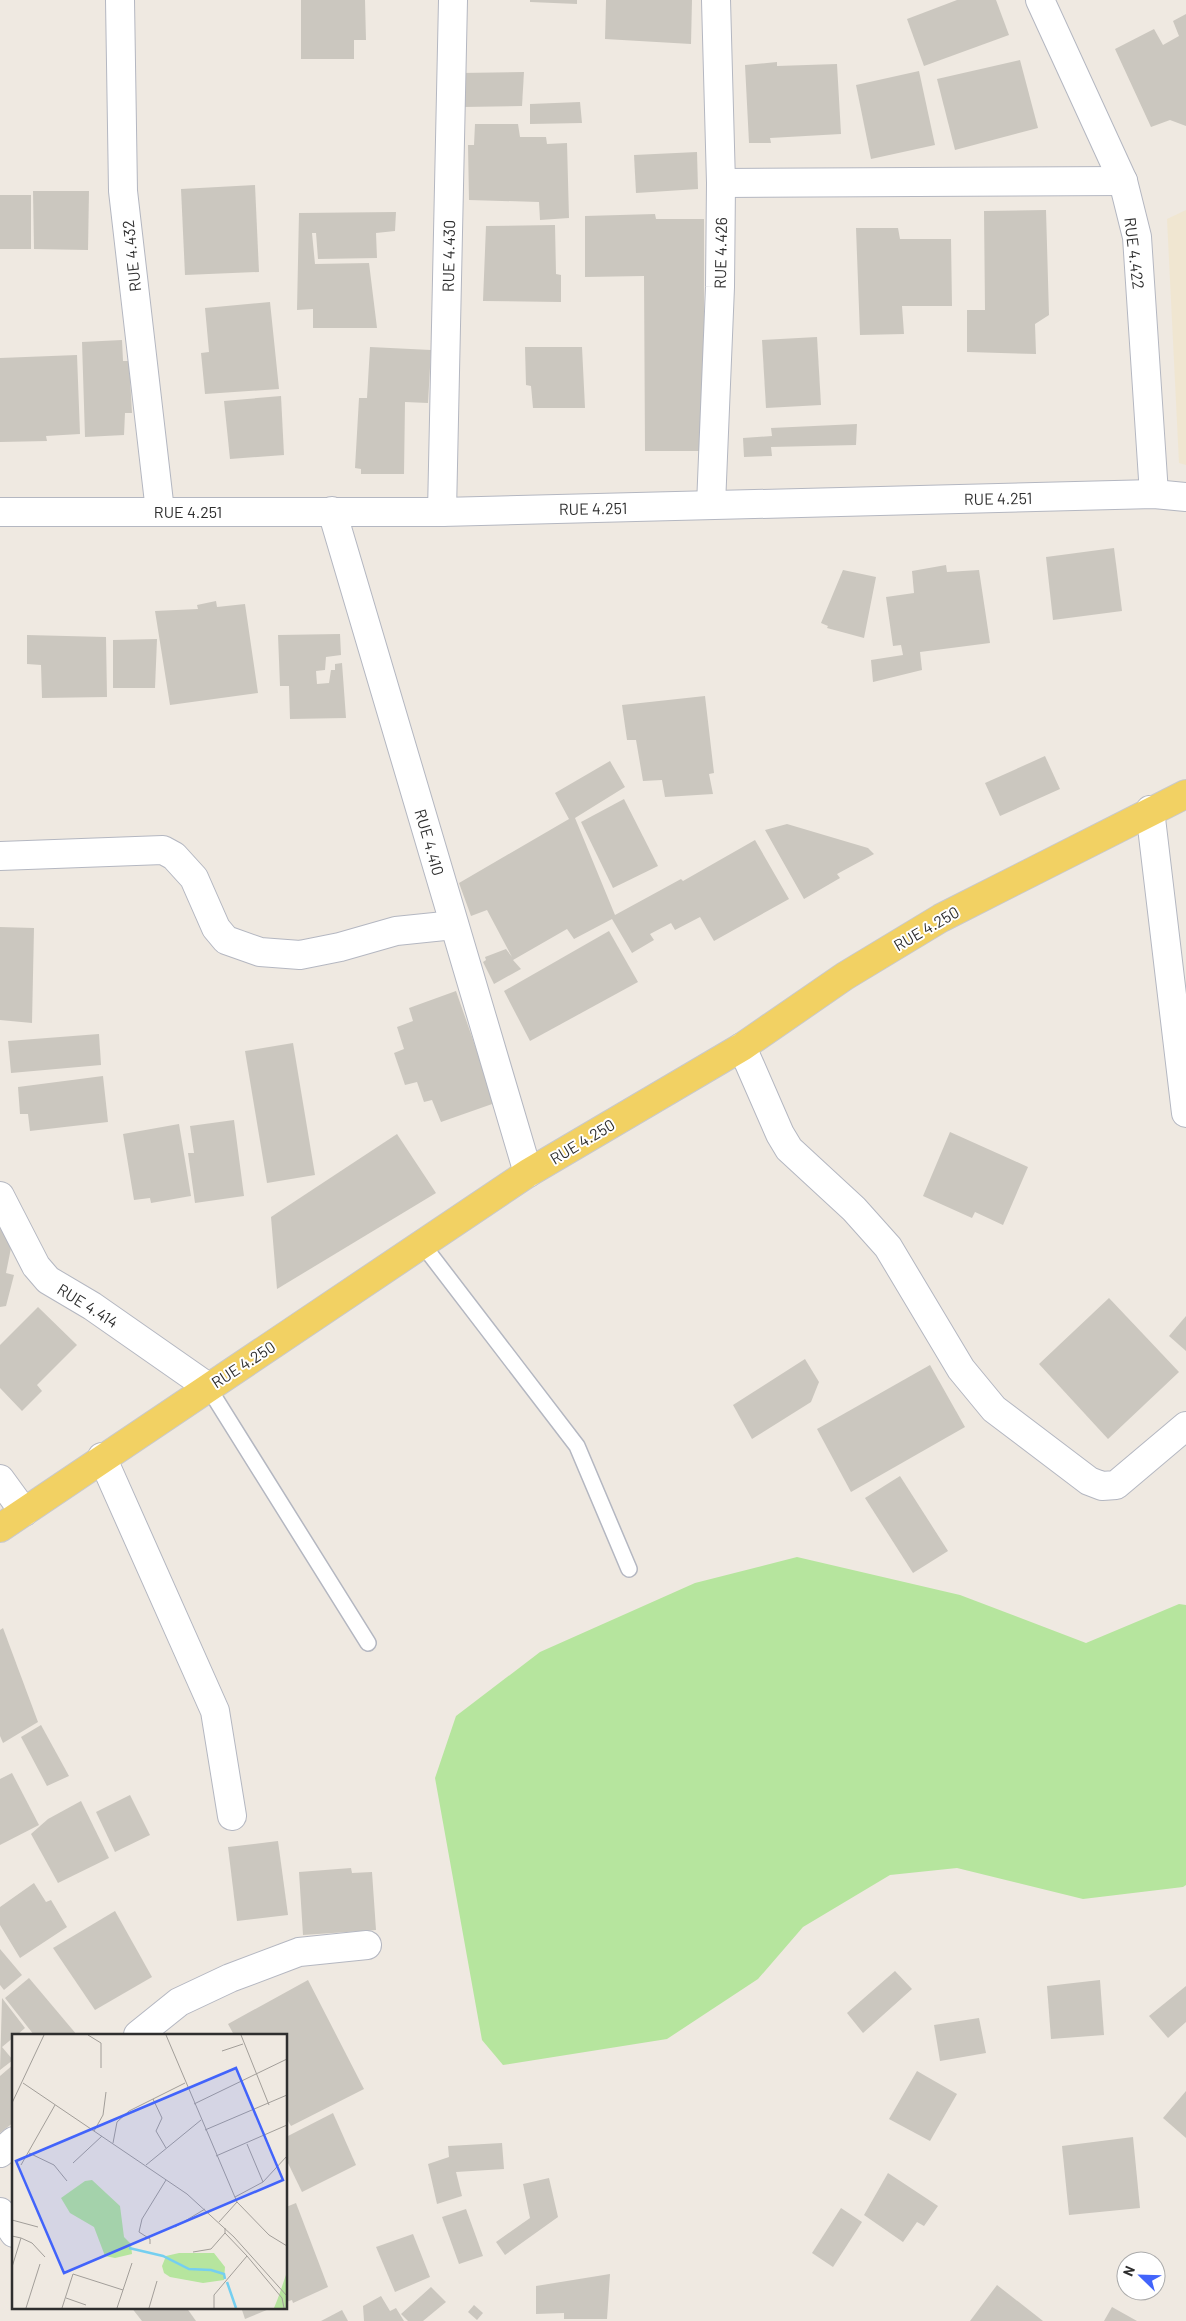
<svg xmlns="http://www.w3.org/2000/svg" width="1186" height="2321" viewBox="0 0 1186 2321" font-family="Barlow,sans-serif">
  <rect width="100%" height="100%" fill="#efe9e1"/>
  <!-- education -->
  <path fill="#f0e6d1" d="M1186,210V465L1179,463L1167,219Z"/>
  <!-- green -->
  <path fill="#b6e59e" d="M797,1557L960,1595L1086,1643L1179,1604L1186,1605V1885L1183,1887L1083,1899L957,1868L890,1875L803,1927L758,1979L667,2039L503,2065L482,2040L435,1778L456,1716L540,1652L695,1583Z"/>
  <!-- building -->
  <g fill="#cbc7bf">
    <path d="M301,0H365L366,40H354V59H301Z"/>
    <path d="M530,0H577V4L530,2Z"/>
    <path d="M606,0H692L691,44L605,39Z"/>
    <path d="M957,0H996L1009,35L924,66L907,19Z"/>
    <path d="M1186,14V126L1170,120L1151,127L1115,49L1154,29L1163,45L1179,36L1173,21Z"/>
    <path d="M1020,60L1038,128L955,150L937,79Z"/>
    <path d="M777,62V66L837,64L841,134L770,138L771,143H749L745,65Z"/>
    <path d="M919,71L935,145L871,159L856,85Z"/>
    <path d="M524,72L522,106L463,107L460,73Z"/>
    <path d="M580,102L582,123L530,124V104Z"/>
    <path d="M475,124H518L520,137H546L547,144L567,143L569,218L540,220L539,202L469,200L468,145H474Z"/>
    <path d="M697,152L698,189L636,193L634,155Z"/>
    <path d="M255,185L259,272L185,275L181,189Z"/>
    <path d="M33,191H89L88,250L34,249Z"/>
    <rect x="0" y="195" width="31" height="54"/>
    <path d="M1046,210L1049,315L1035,324L1036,354L967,352V310H985L984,211Z"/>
    <path d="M396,212L395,231L376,233L377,258L318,259L316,233H312L315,264L369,263L377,328H313V309L297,310L299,213Z"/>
    <path d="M655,214L656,219H704V451H645L644,276L585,277V216Z"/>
    <path d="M555,225L556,274L561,275V302L483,301L486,226Z"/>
    <path d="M856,228H898L900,239H951L952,306H902L904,334L860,335Z"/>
    <path d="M270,302L279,389L205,394L201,353L209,352L205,308Z"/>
    <path d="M817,337L821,405L766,408L762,340Z"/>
    <path d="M122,340L123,361H129L132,413H125L124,435L85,437L82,342Z"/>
    <path d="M370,347L431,350L428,403L405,402L404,474H361V469L355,468L359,398H367Z"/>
    <path d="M525,347H582L585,408H533L531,386L526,385Z"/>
    <path d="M77,355L80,434L46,436L47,441L0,442V358Z"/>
    <path d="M281,396L284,455L230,459L224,401Z"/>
    <path d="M857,424L856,445L771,447L772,456L744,457L743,438L772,436L771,428Z"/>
    <path d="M1114,548L1122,611L1053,620L1046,557Z"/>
    <path d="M946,565L947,572L979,570L990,643L920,652L922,670L873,682L871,660L903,655L901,645L893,646L886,597L914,593L912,571Z"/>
    <path d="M843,570L876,577L864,638L827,628L828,626L821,623Z"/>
    <path d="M216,601L217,607L245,604L258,693L170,705L155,611L198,609L197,605Z"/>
    <path d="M340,634L341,655L326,657L325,670L316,671L317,684L329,683L331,670H335V664L342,663L346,718L290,719L289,686H280L278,635Z"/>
    <path d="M27,635L106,637L107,697L42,698L41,665L27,664Z"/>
    <path d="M157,639L155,688H113V640Z"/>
    <path d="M705,696L714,773L709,774L713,794L665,797L662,780L643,781L636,740H627L622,705Z"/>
    <path d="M1045,756L1060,789L1000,816L985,783Z"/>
    <path d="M610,761L625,787L575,818L615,915L681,879L683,881L755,840L789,899L714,941L700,917L675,930L671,923L650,934L654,940L632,953L612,919L574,939L567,929L513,960L521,969L494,984L483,962L486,960L485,957L506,949L512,957L487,910L471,916L459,883L569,819L555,793Z"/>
    <path d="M624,799L658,866L613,888L581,822Z"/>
    <path d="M787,824L868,848L874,854L837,874L840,878L804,899L765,830Z"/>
    <path d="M0,927L34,928L32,1023L0,1020Z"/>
    <path d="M609,931L638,982L530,1041L504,991Z"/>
    <path d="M456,991L495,1103L441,1122L432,1100L424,1102L417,1082L405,1085L394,1053L404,1049L397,1027L413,1021L409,1008Z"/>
    <path d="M99,1034L101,1065L11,1073L8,1041Z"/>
    <path d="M293,1043L315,1175L267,1183L245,1051Z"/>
    <path d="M103,1076L108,1122L30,1131L28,1114H20L18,1087Z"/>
    <path d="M234,1120L244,1196L195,1203L188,1153H194L190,1126Z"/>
    <path d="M179,1124L191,1196L151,1203L150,1198L134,1200L123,1134Z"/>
    <path d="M950,1132L1028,1167L1003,1225L975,1212L972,1218L923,1196Z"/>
    <path d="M397,1134L436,1193L277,1289L271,1217Z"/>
    <path d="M0,1229L14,1233L6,1273L14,1275L6,1306L0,1307Z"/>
    <path d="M1109,1298L1179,1372L1108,1439L1039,1364Z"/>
    <path d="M38,1307L77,1345L37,1385L42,1391L22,1411L0,1388V1345Z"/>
    <path d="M1186,1316V1351L1169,1336Z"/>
    <path d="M805,1359L819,1382L811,1402L752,1439L733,1405Z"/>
    <path d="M930,1365L965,1427L851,1492L817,1429Z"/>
    <path d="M900,1476L948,1551L913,1573L865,1498Z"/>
    <path d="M3,1628L38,1722L3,1743L0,1736V1630Z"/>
    <path d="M41,1725L69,1776L47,1786L21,1737Z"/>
    <path d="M12,1773L39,1825L0,1845V1779Z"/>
    <path d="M130,1795L150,1835L115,1852L96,1812Z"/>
    <path d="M81,1801L109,1858L58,1883L31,1834L48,1819Z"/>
    <path d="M278,1841L288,1915L237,1921L228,1847Z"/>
    <path d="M351,1868L352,1873L372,1872L376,1930L303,1935L299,1872Z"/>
    <path d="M34,1883L46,1902L51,1900L67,1927L20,1958L0,1925V1907Z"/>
    <path d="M115,1911L152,1977L95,2010L53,1948Z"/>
    <path d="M0,1949L22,1975L4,1990L0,1985Z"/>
    <path d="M895,1971L912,1989L863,2033L847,2013Z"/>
    <path d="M29,1978L77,2035H34L5,1998Z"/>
    <path d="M308,1980L364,2089L291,2126L286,2118V2035H234L228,2024Z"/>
    <path d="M1100,1980L1104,2035L1051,2039L1047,1986Z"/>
    <path d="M1186,1986V2022L1168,2038L1149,2016Z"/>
    <path d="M2,1998L25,2028L17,2035H14V2037L2,2047L13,2060L0,2070Z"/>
    <path d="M979,2018L986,2053L940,2061L934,2025Z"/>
    <path d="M14,2064V2122L0,2133V2076Z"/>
    <path d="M917,2071L957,2094L930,2141L889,2119Z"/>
    <path d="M1186,2091V2138L1163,2118Z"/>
    <path d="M333,2113L356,2165L302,2192L286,2159V2137Z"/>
    <path d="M1133,2137L1140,2208L1069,2215L1062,2146Z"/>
    <path d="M502,2143L504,2169L456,2172L462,2196L437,2204L428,2164L449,2157L448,2146Z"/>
    <path d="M888,2173L938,2206L924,2226L917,2222L903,2242L864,2215Z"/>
    <path d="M549,2178L558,2217L505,2255L496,2242L530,2218L523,2184Z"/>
    <path d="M296,2203L328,2287L293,2303L292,2300L286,2302V2207Z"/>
    <path d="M841,2208L862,2222L833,2267L812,2253Z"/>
    <path d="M466,2209L483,2256L459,2264L442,2217Z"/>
    <path d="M413,2234L430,2277L395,2292L376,2247Z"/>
    <path d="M610,2274L607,2319H564V2313L536,2314V2286Z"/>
    <path d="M997,2285L1043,2321H970Z"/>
    <path d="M431,2287L446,2302L423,2321H408L401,2314Z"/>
    <path d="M381,2296L390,2311L396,2308L404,2321H364L363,2306Z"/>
    <path d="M474,2305L483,2313L477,2320L468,2312Z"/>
    <path d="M131,2307H186L196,2321H142Z"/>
    <path d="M241,2307H274L245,2319Z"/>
    <path d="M1112,2307L1137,2321H1104Z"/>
    <path d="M342,2310L348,2321H321Z"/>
  </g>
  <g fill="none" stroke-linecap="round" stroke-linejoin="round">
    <defs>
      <g id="lane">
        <path d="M423,1245L577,1446L629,1569"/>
        <path d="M208,1387L368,1643"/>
      </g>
      <g id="street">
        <path d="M120,0L123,191L160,511"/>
        <path d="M1040,0L1123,181L1137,237L1154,494"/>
        <path d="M721,183L1123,181"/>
        <path d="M711,505L720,287L721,183L716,0"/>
        <path d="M332,511L528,1173"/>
        <path d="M0,512H442L1154,494L1186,497"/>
        <path d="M442,512L453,0"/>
        <path d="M1150,810L1186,1113"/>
        <path d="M0,856L163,850L174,856L194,878L216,928L226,940L260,952L300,955L340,947L396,931L454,925"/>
        <path d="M742,1047L780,1134L789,1149L854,1209L888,1247L961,1369L994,1409L1089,1481L1102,1486L1116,1485L1186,1426"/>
        <path d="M0,1196L36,1266L48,1280L92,1306L208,1387"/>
        <path d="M102,1457L215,1711L232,1816"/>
        <path d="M0,1479L24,1512"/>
        <path d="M138,2035L179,2002L230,1978L299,1952L367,1945"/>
        <path d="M0,2153L14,2141"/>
        <path d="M0,2212L14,2233"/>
      </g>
      <path id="primary" d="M0,1528L528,1173L742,1047L845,976L941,918L1186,794"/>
    </defs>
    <!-- lane casing -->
    <use href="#lane" stroke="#b4b7c1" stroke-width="18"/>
    <!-- street casing -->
    <use href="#street" stroke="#b4b7c1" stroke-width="30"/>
    <!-- primary casing -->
    <use href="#primary" stroke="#c9c9c9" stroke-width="30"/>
    <!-- lane -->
    <use href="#lane" stroke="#fff" stroke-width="15"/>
    <!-- street -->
    <use href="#street" stroke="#fff" stroke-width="28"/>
    <!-- primary -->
    <use href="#primary" stroke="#f2d163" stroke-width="28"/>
  </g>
  <g text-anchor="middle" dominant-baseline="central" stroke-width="4" stroke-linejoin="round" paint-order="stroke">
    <!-- street labels -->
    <g font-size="16" fill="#2e2e2e" stroke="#fff">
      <text transform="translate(720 253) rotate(-89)">RUE 4.426</text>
      <text transform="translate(1135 253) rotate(83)">RUE 4.422</text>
      <text transform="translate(131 256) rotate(-96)">RUE 4.432</text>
      <text transform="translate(448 256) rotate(-89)">RUE 4.430</text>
      <text transform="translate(998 498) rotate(-1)">RUE 4.251</text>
      <text transform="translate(593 508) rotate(-1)">RUE 4.251</text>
      <text x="188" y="511">RUE 4.251</text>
      <text transform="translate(430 842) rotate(74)">RUE 4.410</text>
      <text transform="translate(926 928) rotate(-30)">RUE 4.250</text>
      <text transform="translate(582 1141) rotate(-31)">RUE 4.250</text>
      <text transform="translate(88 1305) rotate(32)">RUE 4.414</text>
      <text transform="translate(243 1364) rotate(-33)">RUE 4.250</text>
    </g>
  </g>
  <!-- overview -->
  <g transform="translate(12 2034)">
    <rect width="275" height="275" fill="#efe9e1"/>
    <path d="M80,146L108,172L112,203L119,210L120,220L103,224L93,222L82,193L58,179L49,164L73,147ZM167,219H202L213,233L212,246L191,249L158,243L152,239L150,232L154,222ZM275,238V274H262L266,264Z" fill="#b6e59e"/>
    <path fill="none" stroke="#75cff0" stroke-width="2.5" d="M117,214L151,222L177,235L199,236L212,240L213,245M215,248L224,274"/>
    <path fill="none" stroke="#a29e99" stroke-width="1" d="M76,1L89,9V34M154,1L225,168L257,201L275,212M229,1L257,71M210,17L231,10M11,49L175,160L222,203L275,262M141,65L150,84L144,97L154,114M0,69L32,1M182,70L275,25M193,96L275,61M82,97L91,81L94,58M101,109L105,88L117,77L173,49M235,110L251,148M17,119L42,131L55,147M204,122L275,91M61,129L90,102M9,131L43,71M134,131L189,86M223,163L251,148L275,122M0,186L26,193M207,188L225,168M163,193L193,175M0,202L9,204L0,233M9,204L20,209L33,223M138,210V205L127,198L130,185L154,146M181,218L199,215L213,199M235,222L270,264L272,274M54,264L74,271M14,274L28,230M50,274L61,240L111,256M105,274L120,229M137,274L145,247M202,274V261L235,222L213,199V194"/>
    <path fill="#4264fb" fill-opacity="0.15" stroke="#4264fb" stroke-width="2.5" d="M224,34L271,146L52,239L4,127Z"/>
    <rect width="275" height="275" fill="none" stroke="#2e2e2e" stroke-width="2.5"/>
  </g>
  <!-- north arrow -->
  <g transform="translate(1141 2276) rotate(293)"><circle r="24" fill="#ffffff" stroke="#ababab"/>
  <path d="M0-4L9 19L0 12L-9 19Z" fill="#4264fb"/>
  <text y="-8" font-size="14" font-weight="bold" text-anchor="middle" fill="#2e2e2e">N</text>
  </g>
</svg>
